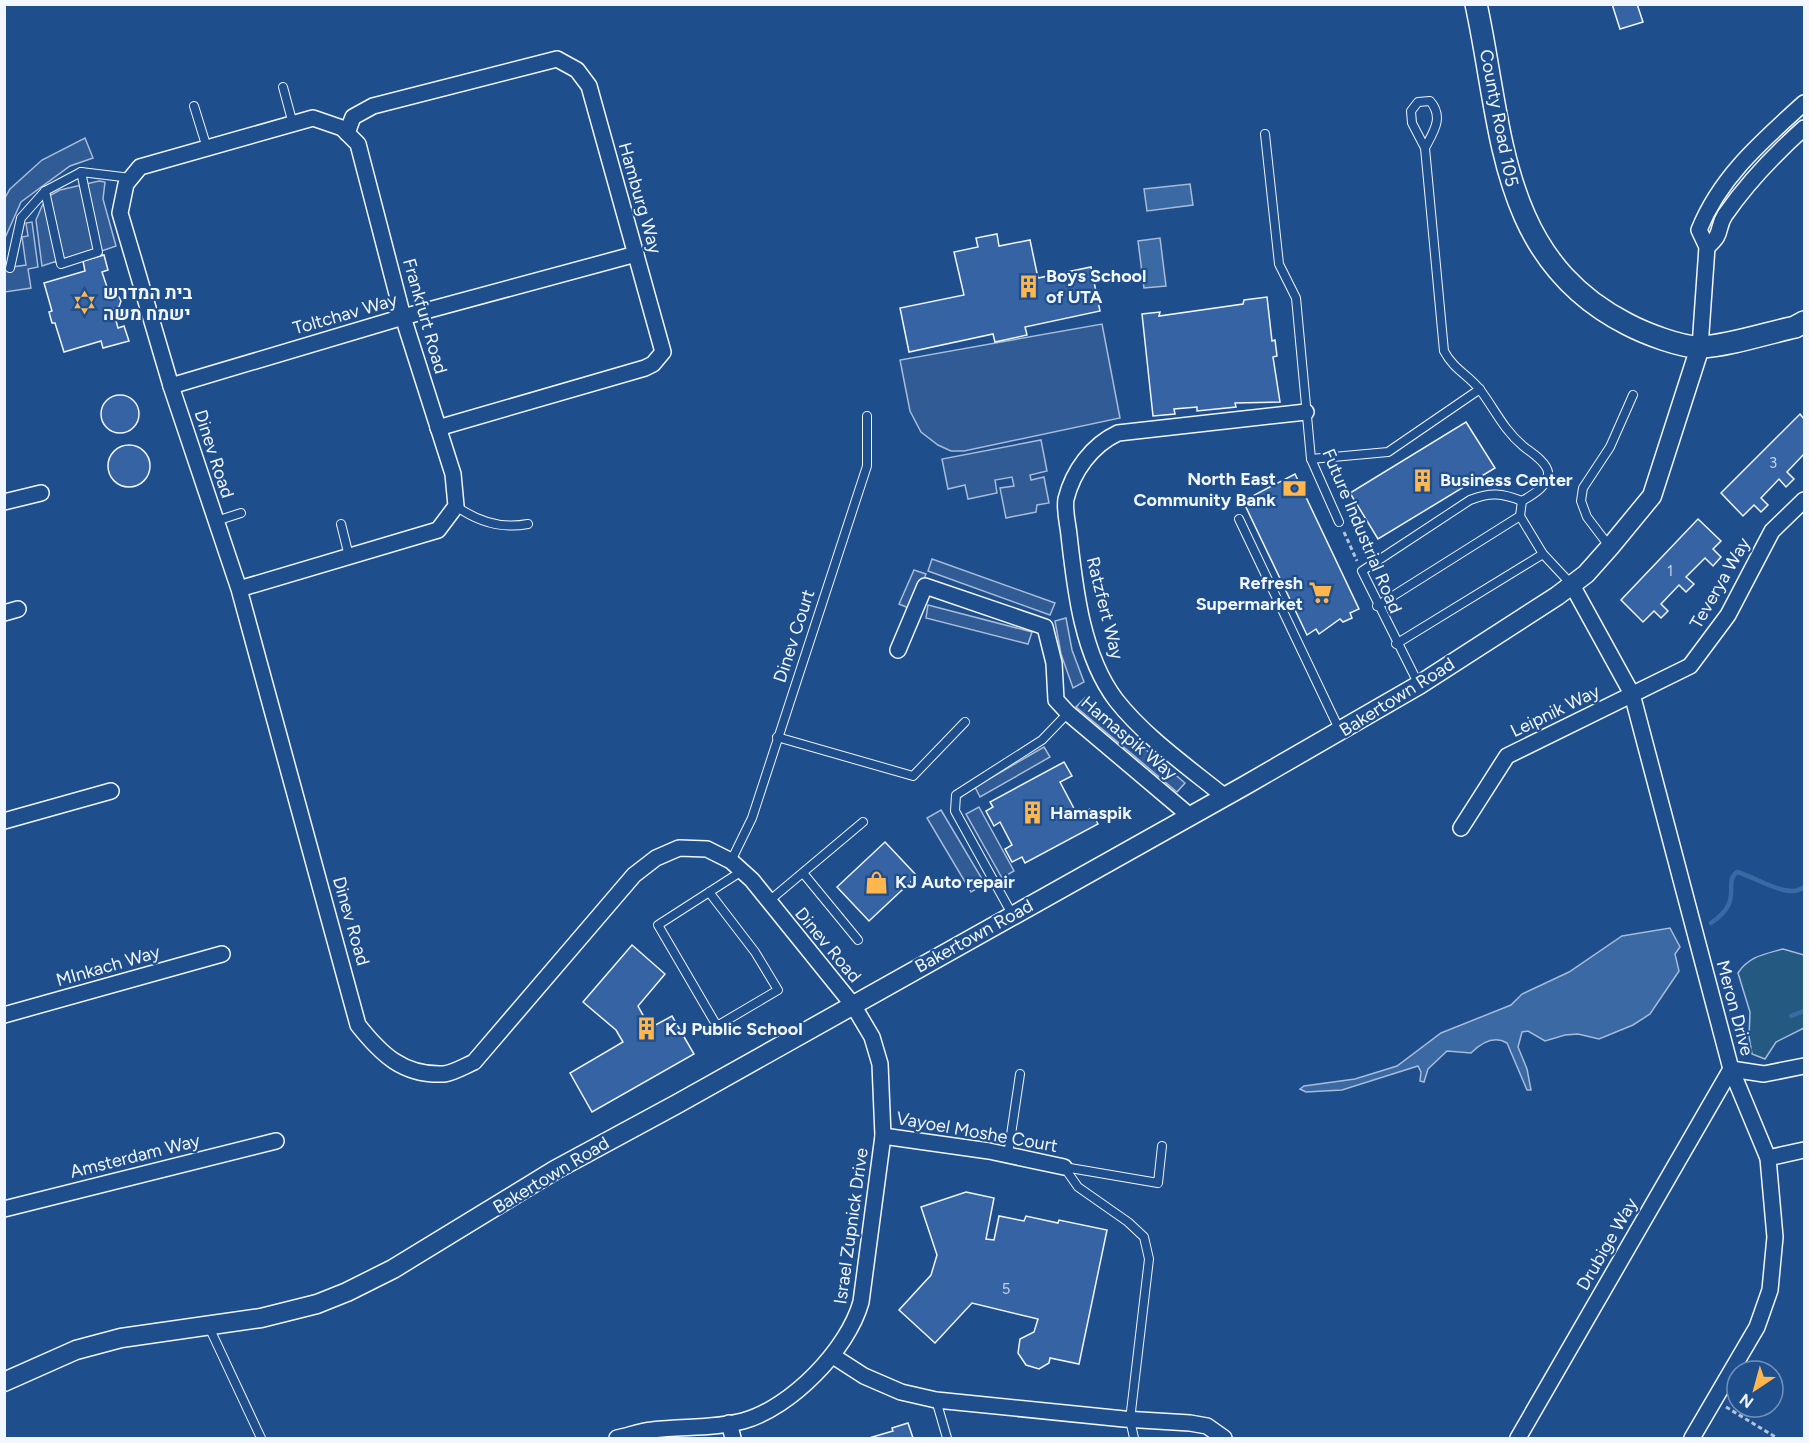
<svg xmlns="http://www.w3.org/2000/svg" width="1809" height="1443" viewBox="0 0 1809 1443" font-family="Figtree,Heebo,sans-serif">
  <rect width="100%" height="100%" fill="#1f4e8c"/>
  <!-- green -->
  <path fill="#245a82" stroke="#a8bbd7" stroke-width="1.5" d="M1783,949L1804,955V1028L1776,1042L1765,1059L1752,1054L1749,1037L1750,1012L1738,973C1749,956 1765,954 1783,949Z"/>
  <!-- parking -->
  <g fill="#305b95" stroke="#a8bbd7" stroke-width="1.5">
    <path d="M85,138L93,158L70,166L21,202L5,238V198L10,189L42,160Z"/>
    <path d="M99,181L105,182L103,199L116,246L58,266L57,261L42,266L36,220L42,206L49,196L60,190Z"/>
    <path d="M32,222L38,267L28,269L31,288L5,292V268L26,265L22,237L28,236L26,223Z"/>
    <path d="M1102,324L1120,418L964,451H951L938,445L921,432L910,411L900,360Z"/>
    <path d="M1041,440L1047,471L1030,475L1031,480L1044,477L1049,503L1037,505L1036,512L1006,518L1000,488L1014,486L1012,477L995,480L997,493L968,499L965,485L948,489L942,459Z"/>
    <path d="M932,559L1055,603L1050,615L928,571Z"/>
    <path d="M914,570L926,574L911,609L899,604Z"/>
    <path d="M928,605L1032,632L1028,644L926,618Z"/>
    <path d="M1066,618L1072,650L1084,682L1073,688L1061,654L1055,621Z"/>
    <path d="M1085,698L1185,783L1177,792L1076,707Z"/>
    <path d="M1044,747L1050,757L980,797L975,787Z"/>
    <path d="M979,807L1014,871L1002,878L966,814Z"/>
    <path d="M941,810L985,884L971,892L927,818Z"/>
  </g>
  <!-- water -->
  <g fill="#3b69a3" stroke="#a8bbd7" stroke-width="1.5">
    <path d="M1190,184L1193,205L1147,211L1144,189Z"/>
    <path d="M1160,238L1166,286L1144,288L1138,241Z"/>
    <path d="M1670,928L1680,947L1675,954L1679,971L1650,1014L1633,1025L1599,1039L1578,1034L1565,1035L1545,1041L1528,1031L1522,1032L1518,1047L1527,1069L1531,1090H1527L1507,1043C1494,1035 1481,1043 1471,1053L1447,1051L1428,1069L1424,1082L1420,1081L1421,1072L1418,1066L1342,1090L1306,1092L1300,1089L1304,1086L1355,1079L1397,1066L1441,1033L1511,1005L1522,994L1569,972L1622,936Z"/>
  </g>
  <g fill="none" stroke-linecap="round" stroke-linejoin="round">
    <!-- stream -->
    <g stroke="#3b69a3" stroke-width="4.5">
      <path d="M1711,923C1745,900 1722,884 1737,872C1756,877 1788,900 1804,887"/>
      <path d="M1791,1016L1804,1011"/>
    </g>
  </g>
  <!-- building -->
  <g fill="#3563a3" stroke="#f2f6ff" stroke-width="1.5">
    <path d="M1612,4H1637L1643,22L1620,29Z"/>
    <path d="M997,234L999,246L1030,240L1038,278L1091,267L1100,311L1025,327L1027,335L995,342L993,334L909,352L900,308L964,295L954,252L978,247L976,238Z"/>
    <path d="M104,255L108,270L102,272L108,290L114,288L121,301L119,307L113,309L118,328L124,326L129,341L103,348L101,341L64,352L55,323H52L49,312L52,311L44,283L85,271L83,261Z"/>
    <path d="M1267,297L1272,341L1275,340L1277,356L1273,357L1280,402L1235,403L1236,407L1197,411V407L1174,409L1175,414L1153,416L1142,314L1160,312L1159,316L1243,304L1244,300Z"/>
    <circle cx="120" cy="414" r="19"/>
    <path d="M1800,414L1804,419V454L1787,472L1794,479L1786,487L1779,479L1761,498L1768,505L1761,512L1754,505L1743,516L1721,493Z"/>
    <path d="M1466,422L1495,468L1378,539L1350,493Z"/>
    <circle cx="129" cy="466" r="21"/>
    <path d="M1295,474L1359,609L1350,613L1352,618L1343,622L1340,619L1319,634L1316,629L1307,635L1243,501Z"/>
    <path d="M1698,519L1721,541L1713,549L1721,557L1713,566L1705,558L1686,577L1694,584L1686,592L1679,585L1661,604L1668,611L1661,618L1654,611L1643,622L1621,600Z"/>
    <path d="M1064,762L1072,776L1060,782L1078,816L1090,809L1098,824L1025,863L1022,857L1012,862L1005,849L1012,845L1000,822L994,826L986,811L993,807L990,802Z"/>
    <path d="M885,842L917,876L869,921L837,887Z"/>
    <path d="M632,945L665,974L638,1006L650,1028L672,1016L694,1054L592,1112L570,1073L623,1042L616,1030L583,1002Z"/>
    <path d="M966,1192L994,1198L986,1239L994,1240L999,1216L1024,1221L1026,1216L1058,1223L1059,1220L1107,1230L1079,1364L1050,1358L1049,1363L1039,1369L1026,1365L1018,1353L1020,1339L1034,1332L1038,1319L972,1303L935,1343L899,1310L931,1275L937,1255L921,1207Z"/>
    <path d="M908,1423L913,1438H869L893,1431L892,1428Z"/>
  </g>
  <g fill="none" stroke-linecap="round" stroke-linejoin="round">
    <defs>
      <g id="service">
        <path d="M283,87L293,124"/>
        <path d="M194,106L207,148"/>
        <path d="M1265,134L1279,264L1296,298L1311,459L1339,522"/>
        <path d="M1425,148L1412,123L1411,111L1418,102L1430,101C1444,117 1434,131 1425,148L1444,351C1454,370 1469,375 1481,391C1495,410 1504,430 1523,446C1530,452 1546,461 1548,472C1549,486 1532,495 1522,501L1520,516"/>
        <path d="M45,191L61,264L98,252L81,172"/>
        <path d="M10,268L21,218L45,191L81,172L131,178"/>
        <path d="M1311,459L1388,452L1480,389"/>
        <path d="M456,506C478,522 502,529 528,524"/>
        <path d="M1239,519L1340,731"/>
        <path d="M216,521L241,513"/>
        <path d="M341,524L349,556"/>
        <path d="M1609,546L1587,517L1581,501L1583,488L1610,447L1633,395"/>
        <path d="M1377,606L1520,516L1543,554L1572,585"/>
        <path d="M1396,644L1543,554"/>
        <path d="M1419,685L1362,571L1470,500C1490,492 1502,493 1522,501"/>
        <path d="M777,737L913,776L965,722"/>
        <path d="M731,861L752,818L867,466V416"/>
        <path d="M803,873L858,940"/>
        <path d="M709,892L755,952L778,990L717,1026L658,925L742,871"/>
        <path d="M769,901L863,822"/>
        <path d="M1012,914L955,811L956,795L1042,740L1068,713"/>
        <path d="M1008,1155L1020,1074"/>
        <path d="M1064,1167L1078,1187L1128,1222L1144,1237L1149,1259L1130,1420L1134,1438"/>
        <path d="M1064,1167L1158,1183L1162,1146"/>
        <path d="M209,1327L261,1438"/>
        <path d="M936,1400L947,1438"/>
      </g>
      <g id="minor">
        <path d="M347,133L353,117L373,106L557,59L577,70L589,86L663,352L653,364L645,368L438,428"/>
        <path d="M1707,247C1724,233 1716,229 1725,215C1748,182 1775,154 1804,128"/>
        <path d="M1700,347L1707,247L1699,230C1720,177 1762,141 1804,103"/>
        <path d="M171,386L403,317L636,254"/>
        <path d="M4,502L41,493"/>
        <path d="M1572,585L1632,694L1731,1069L1768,1158L1775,1237L1770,1290L1757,1327L1692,1438"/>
        <path d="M239,589L438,530L456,506L453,474L403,317L358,144L342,128L313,118L140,167L126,184L120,213L171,386L239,589L358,1025C381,1054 403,1076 444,1074C453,1073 465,1066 474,1062L634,875L656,858L679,848L707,849L731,861L752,880L853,1005L872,1037L880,1064L883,1136L861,1302C848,1349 791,1408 743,1421C713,1429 682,1426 652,1430C640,1431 628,1436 617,1438"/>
        <path d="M4,613L18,609"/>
        <path d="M898,650L925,586L1045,627L1054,663L1056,700L1068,713L1190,816"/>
        <path d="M1225,797C1188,767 1145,737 1116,700C1082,655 1075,589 1069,535C1068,524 1064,510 1066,499C1073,471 1092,445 1118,433L1306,412"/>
        <path d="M4,821L111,791"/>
        <path d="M1461,828L1507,756L1690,666L1728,615L1772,531L1804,500"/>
        <path d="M4,1015L222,954"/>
        <path d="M1731,1069L1764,1074L1804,1066"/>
        <path d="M883,1136L989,1151L1064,1167"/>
        <path d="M1768,1158L1804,1150"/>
        <path d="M4,1209L276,1141"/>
        <path d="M833,1356L864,1376L901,1392L936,1400L1124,1419L1190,1423L1207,1426L1224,1438"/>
        <path d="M729,1423L733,1438"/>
        <path d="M1518,1438L1731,1069"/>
      </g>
      <path id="tertiary" d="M4,1382L76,1350L121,1338L261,1318L317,1304L347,1292L393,1269L555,1170L677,1104L1244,786L1419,685L1557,596L1586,574L1610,547L1652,496L1700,347"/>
      <path id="secondary" d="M1476,4C1503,128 1498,258 1627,324C1644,333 1682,348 1701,347C1728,346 1767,333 1795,327L1804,322"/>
    </defs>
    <!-- service casing -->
    <use href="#service" stroke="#f2f6ff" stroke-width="10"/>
    <!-- minor casing -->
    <use href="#minor" stroke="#f2f6ff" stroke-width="18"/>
    <!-- tertiary casing -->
    <use href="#tertiary" stroke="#f2f6ff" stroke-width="21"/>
    <!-- secondary casing -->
    <use href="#secondary" stroke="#f2f6ff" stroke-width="24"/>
    <!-- path -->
    <g stroke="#b3c4dc" stroke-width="3" stroke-dasharray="4.5 3" stroke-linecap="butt">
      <path d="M1344,532L1357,561"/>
      <path d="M1726,1407L1777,1438"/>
    </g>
    <!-- service -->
    <use href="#service" stroke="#1f4e8c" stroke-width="8"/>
    <!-- minor -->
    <use href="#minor" stroke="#1f4e8c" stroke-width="15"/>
    <!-- tertiary -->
    <use href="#tertiary" stroke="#1f4e8c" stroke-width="18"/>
    <!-- secondary -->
    <use href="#secondary" stroke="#1f4e8c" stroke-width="21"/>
  </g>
  <!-- icons -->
  <defs>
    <symbol id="building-bare" viewBox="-9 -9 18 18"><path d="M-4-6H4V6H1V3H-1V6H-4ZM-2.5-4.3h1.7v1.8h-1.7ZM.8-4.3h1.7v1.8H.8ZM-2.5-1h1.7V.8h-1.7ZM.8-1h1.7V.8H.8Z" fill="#ffb74d" stroke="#1f4e8c" stroke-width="2.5" paint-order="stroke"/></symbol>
    <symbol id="synagogue-bare" viewBox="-9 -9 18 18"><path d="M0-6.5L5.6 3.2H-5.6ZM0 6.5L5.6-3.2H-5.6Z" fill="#ffb74d" stroke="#1f4e8c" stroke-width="2.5" paint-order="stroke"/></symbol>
    <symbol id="bank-bare" viewBox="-9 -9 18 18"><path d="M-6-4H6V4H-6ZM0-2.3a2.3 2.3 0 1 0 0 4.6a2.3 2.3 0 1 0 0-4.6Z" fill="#ffb74d" stroke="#1f4e8c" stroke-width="2.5" paint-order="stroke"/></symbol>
    <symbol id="supermarket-bare" viewBox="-9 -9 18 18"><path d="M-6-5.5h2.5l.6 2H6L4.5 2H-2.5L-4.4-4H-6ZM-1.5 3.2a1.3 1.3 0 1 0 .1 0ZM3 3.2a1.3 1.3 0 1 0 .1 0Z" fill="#ffb74d" stroke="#1f4e8c" stroke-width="2.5" paint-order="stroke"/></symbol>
    <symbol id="shop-bare" viewBox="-9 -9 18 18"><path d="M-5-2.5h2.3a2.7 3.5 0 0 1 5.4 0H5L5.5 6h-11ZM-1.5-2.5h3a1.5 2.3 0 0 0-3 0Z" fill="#ffb74d" stroke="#1f4e8c" stroke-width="2.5" paint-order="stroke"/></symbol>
  </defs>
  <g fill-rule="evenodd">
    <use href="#building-bare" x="1012" y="270" width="33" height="33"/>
    <use href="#synagogue-bare" x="68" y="286" width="33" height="33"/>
    <use href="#building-bare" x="1406" y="464" width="33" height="33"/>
    <use href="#bank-bare" x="1278" y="472" width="33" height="33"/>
    <use href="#supermarket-bare" x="1304" y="576" width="33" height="33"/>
    <use href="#building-bare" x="1016" y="796" width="33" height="33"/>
    <use href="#shop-bare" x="860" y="866" width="33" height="33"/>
    <use href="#building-bare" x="630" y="1012" width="33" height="33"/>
  </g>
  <g text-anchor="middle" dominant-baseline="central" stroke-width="4.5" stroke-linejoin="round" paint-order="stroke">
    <!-- number labels -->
    <g font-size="15" fill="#c3d1e8">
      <text x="1773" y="463">3</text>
      <text x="1670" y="571">1</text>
      <text x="1006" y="1289">5</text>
    </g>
    <!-- street labels -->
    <g font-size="18" fill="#f2f6ff" stroke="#1f4e8c">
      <text transform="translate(1499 118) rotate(79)">County Road 105</text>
      <text transform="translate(640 198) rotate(74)">Hamburg Way</text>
      <text transform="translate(345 314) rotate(-16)">Toltchav Way</text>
      <text transform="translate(425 316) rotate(74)">Frankfurt Road</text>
      <text transform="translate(214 454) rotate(72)">Dinev Road</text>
      <text transform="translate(1362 531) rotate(67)">Future Industrial Road</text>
      <text transform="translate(1720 583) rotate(-60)">Teverya Way</text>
      <text transform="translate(1105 608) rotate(76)">Ratzfert Way</text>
      <text transform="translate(794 636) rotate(-72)">Dinev Court</text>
      <text transform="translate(1397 697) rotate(-32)">Bakertown Road</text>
      <text transform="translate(1555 711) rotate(-26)">Leipnik Way</text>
      <text transform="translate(1129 738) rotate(40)">Hamaspik Way</text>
      <text transform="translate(351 921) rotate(74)">Dinev Road</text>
      <text transform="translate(974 936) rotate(-29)">Bakertown Road</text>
      <text transform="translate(828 945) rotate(50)">Dinev Road</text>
      <text transform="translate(108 966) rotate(-16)">MInkach Way</text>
      <text transform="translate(1735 1008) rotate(75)">Meron Drive</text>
      <text transform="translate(977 1132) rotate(10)">Vayoel Moshe Court</text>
      <text transform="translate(135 1156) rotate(-14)">Amsterdam Way</text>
      <text transform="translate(551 1175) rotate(-31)">Bakertown Road</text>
      <text transform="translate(851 1226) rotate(-82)">Israel Zupnick Drive</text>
      <text transform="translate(1607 1244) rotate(-60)">Drubige Way</text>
    </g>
    <!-- poi labels -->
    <g font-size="18" font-weight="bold" fill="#f2f6ff" stroke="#1f4e8c" text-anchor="start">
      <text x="1046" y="276">Boys School<tspan x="1046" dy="21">of UTA</tspan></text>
      <text x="103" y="293">בית המדרש<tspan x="103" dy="21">ישמח משה</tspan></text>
      <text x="1276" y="479" text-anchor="end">North East<tspan x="1276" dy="21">Community Bank</tspan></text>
      <text x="1440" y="480">Business Center</text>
      <text x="1303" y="583" text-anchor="end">Refresh<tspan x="1303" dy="21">Supermarket</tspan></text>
      <text x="1050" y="813">Hamaspik</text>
      <text x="895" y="882">KJ Auto repair</text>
      <text x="665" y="1029">KJ Public School</text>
    </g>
  </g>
  <!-- border -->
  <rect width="1809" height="1443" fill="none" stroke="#f2f6ff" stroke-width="12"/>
  <!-- north arrow -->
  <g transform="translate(1755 1389) rotate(216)"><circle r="28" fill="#1f4e8c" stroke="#7391ba" stroke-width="1.5"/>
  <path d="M0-4.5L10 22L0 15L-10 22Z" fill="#ffb74d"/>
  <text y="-9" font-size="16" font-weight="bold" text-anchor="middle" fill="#f2f6ff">N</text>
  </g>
</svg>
